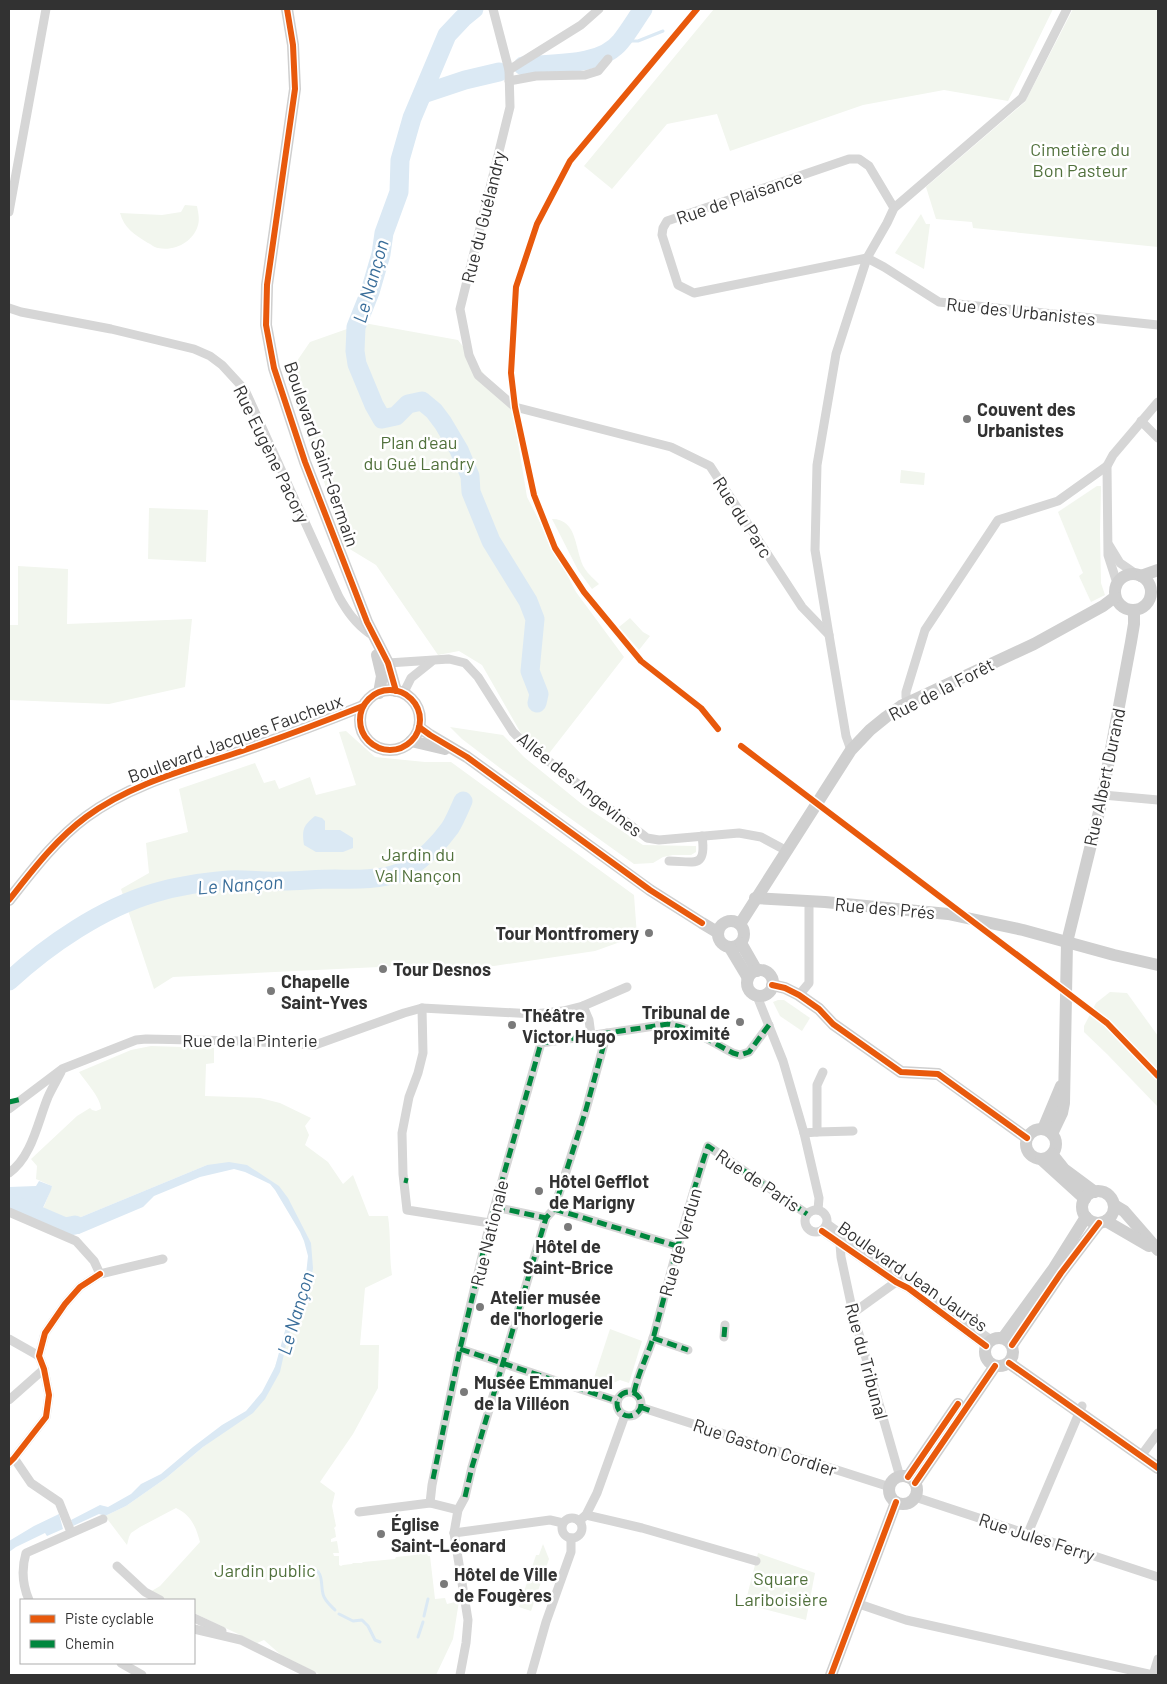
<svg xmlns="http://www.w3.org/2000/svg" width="1167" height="1684" viewBox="0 0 1167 1684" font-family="Barlow,sans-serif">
  <rect width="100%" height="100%" fill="#fff"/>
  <!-- green -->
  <g fill="#f2f6ee">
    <path d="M714,9H1053L1008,101L944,90L863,105L730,151L717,114L667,124L612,189L584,166Z"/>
    <path d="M1073,9H1158V247L973,228L972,222L936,219L926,187L1025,102Z"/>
    <path d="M185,205L197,206C198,212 200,219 198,225C194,241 175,252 158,248C155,248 151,244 148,243C135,235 124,228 120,213L162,215L181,212Z"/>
    <path d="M921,214L926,224H930L924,269L895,253Z"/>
    <path d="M364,323L458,340L513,412L527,497L576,592L624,657L547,756L522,735L482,665L459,651L438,655L376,565L348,548L286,377L310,342Z"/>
    <path d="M901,470L925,473L924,485L900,483Z"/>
    <path d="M1097,486H1101V488L1100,532L1101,583L1105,595L1091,602L1079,576L1083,573L1058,512Z"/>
    <path d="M149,508L208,510L206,562L148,559Z"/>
    <path d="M552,519C579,519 574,552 585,569C588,574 594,579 599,584L592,589L578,570Z"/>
    <path d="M18,566L68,569L67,624L192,619L185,687L109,704L9,700V625H18Z"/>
    <path d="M630,618L643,632L650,636L639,650L619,627Z"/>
    <path d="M450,727L503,735L524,757L583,805L643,845L696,846V852L691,855H673L663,857L653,863L634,864L500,768L462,739Z"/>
    <path d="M346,731L375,757L425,762H451L634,895L637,936L595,951L494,966L421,965L173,977L154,989L121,889L149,873L146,843L188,832L179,789L255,763L264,783L275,780L279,789L310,777L316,795L356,785L339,732Z"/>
    <path d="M1110,992L1127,993L1158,1036V1107L1107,1054L1084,1032V1026L1096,1003Z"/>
    <path d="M778,1000H784L810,1018L802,1031L780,1016L773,1002Z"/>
    <path d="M151,1046L214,1048V1063L206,1064L205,1096L260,1098L280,1103L311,1118L305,1126L309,1135L305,1145L328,1162L343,1184L353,1175L369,1216H388C391,1236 389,1255 392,1275L365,1288L360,1345H379L378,1388L353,1434L320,1482L335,1493L332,1506L336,1526L334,1528L335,1530L336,1537L331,1539V1542L337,1541L339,1553H333L334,1556H339V1565L341,1566L343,1565L352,1564L353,1563H362L363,1562L395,1559L396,1557L415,1555L418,1554V1556L419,1554H427L428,1556H430L435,1599L445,1598L447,1604L459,1601L453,1639L436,1675H321L281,1655L264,1640L257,1643L194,1613V1600H167L150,1592L160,1586L200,1542C196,1527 191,1515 176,1508L140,1527L131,1533L129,1537L127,1545L105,1516L126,1506L166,1478L203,1447L248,1413L265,1393L310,1274L311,1263L304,1233L280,1189L243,1166L207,1165L69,1222L40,1217L52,1186L36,1179L37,1166L31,1159L77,1116L90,1108L92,1110L96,1111L101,1109C101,1098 85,1081 79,1072L131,1050Z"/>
    <path d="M610,1329L642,1341L629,1383L620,1380L613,1383L611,1391L592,1384Z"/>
    <path d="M543,1544L549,1559L531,1611L519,1607L536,1555H539Z"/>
    <path d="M758,1553L815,1573L806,1620L745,1604Z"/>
  </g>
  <!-- water -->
  <g fill="#dbe9f4">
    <path d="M315,816L322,818L325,821V830H340L353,838V848L343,852H316L304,845C302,829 303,826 315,816Z"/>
    <path d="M229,1162L247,1165L279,1186L288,1198L311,1243L313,1268L311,1282L303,1304L288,1336L280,1372L265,1399L253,1413L203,1447L166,1478L126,1506L105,1516L99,1514L73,1526L71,1520L100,1505L108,1507L131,1494L141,1484L161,1474L193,1447L222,1425L246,1411L262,1392L275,1367L286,1327L305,1284L308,1256L304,1241L300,1232L275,1190L270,1184L245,1172L234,1169L200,1177L154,1196L143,1207L79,1234H68L49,1227L52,1219L69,1222L207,1165Z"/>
    <path d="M39,1181L52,1186L51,1190L37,1221L9,1209V1187L36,1186Z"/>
    <path d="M59,1514L63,1529L47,1536L45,1533L16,1547L9,1552V1541L34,1526Z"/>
  </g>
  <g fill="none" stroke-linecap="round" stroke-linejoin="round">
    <!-- stream -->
    <g stroke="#dbe9f4" stroke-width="3">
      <path d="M621,41H638L663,31"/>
      <path d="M309,1567C325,1571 320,1583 323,1594C324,1600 330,1605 335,1610"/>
      <path d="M339,1614L353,1621L362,1620L368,1626L375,1640L380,1642"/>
      <path d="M424,1616L428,1599"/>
      <path d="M418,1637L423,1622"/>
    </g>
    <!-- river -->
    <g stroke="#dbe9f4" stroke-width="19">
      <path d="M474,9L463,18L447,35L412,118L400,160L399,192L384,233L381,254L370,292L356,327L355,351L357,364L374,405L382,419L396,416L408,404L422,401L434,411L443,423L459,450L470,476L471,492L491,541L528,601L535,619L530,671L539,694L537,703"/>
      <path d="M523,66C552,63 601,67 621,41C629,31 636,19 643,9"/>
      <path d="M423,94L465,80L499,72"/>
      <path d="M9,981C48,945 102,908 154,893C177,886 204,882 229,880C246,879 264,882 282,881C299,881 317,879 335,879C357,880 390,880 409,868C424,858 439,843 450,828C455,820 459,810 463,801"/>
      <path d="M9,1203L65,1227L75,1225"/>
    </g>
    <!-- street -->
    <g stroke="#d6d6d6" stroke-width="9">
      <path d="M493,9L509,70L510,107L460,309L469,355L478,375L515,407L671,447L710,466L802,607L829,635L846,736L851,750"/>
      <path d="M509,70L581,25L599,9"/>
      <path d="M509,81L536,76L585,75L598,71L608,59"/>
      <path d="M894,208L869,166L859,159H849L667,221L663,228L662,235L678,285L694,293L867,258L884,267L939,302L1158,325"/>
      <path d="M9,212L46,9"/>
      <path d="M9,308L21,312L111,329L194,349L210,356L222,365L245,390L339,597C347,611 355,623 369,633"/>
      <path d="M1141,421L1158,438"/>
      <path d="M1109,545L1120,563L1136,574"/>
      <path d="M1117,583L1108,555L1107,466L1113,455L1158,402"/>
      <path d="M829,635L815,550L817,465L836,354L867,258L887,223L894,208L1022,98L1067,9"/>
      <path d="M388,663L449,659L465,663L478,677L513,732L526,745L551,763L647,838L659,840L739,833L761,837L787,851"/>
      <path d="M403,694L411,678L431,662"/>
      <path d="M909,703L906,697V692L925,630L998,520L1058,501L1107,466"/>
      <path d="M1103,795L1158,800"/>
      <path d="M669,861C693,861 707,870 702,836"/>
      <path d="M799,995L809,983V901"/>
      <path d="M757,996L783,1061L804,1133L819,1198L818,1210"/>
      <path d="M583,1006L589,1020L591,1035"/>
      <path d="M422,1008L423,1053L418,1073L409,1097L402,1133L403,1174L407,1210L490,1223"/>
      <path d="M9,1109L62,1069L136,1040L146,1039L241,1041L315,1045L404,1013L422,1008L534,1014L563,1011L583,1006L627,987"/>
      <path d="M817,1132L853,1131"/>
      <path d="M804,1133L817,1132V1085L823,1072"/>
      <path d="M9,1173C32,1157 38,1121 48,1097C52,1088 57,1080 61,1072"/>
      <path d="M495,1207L546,1218"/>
      <path d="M554,1209L677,1246"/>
      <circle cx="816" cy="1221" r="11"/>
      <path d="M9,1212L76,1241L94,1261L100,1274"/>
      <path d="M827,1224L991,1340"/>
      <path d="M822,1231L896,1282L908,1288L986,1346"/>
      <path d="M840,1244L841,1257L853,1313L900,1477"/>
      <path d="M853,1313L896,1282"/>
      <path d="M724,1337L725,1325"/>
      <path d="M653,1338L688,1350"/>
      <path d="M9,1339L39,1356"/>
      <path d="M460,1349L617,1401"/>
      <path d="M39,1356L45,1333L65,1304L80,1287L100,1274L163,1259"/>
      <circle cx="629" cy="1404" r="12"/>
      <path d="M634,1393C638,1373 648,1355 654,1335C671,1272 687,1208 708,1146L807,1214"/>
      <path d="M9,1400L44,1369"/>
      <path d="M640,1407L890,1487"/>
      <path d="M1141,1456L1158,1433"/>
      <path d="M14,1458L31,1483L59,1502L71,1532"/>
      <path d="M9,1463L14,1458L46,1417L49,1395L44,1369L39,1356"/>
      <path d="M915,1497L1158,1577"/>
      <path d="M458,1510L430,1503L432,1485L460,1349L490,1223L541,1043L668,1024C691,1027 713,1043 733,1053L740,1055L749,1052L769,1025"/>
      <path d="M359,1512L430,1503"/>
      <path d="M586,1515L642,1528L756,1561"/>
      <circle cx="572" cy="1528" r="10"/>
      <path d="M579,1521L586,1515L597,1493L625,1415"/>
      <path d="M454,1533L550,1520L563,1523"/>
      <path d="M1028,1533L1082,1406"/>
      <path d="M117,1566L145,1592L160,1600"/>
      <path d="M29,1600C22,1584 21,1570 26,1553L103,1519"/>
      <path d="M859,1604L906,1620L1153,1675"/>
      <path d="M194,1618L222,1631"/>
      <path d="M194,1629L241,1640L312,1675"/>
      <path d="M121,1663L142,1675"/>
      <path d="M460,1675L466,1643L468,1620L454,1533L458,1510L465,1497L472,1467L546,1218L554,1209L585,1113L607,1033"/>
      <path d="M531,1675L546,1622L571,1552V1538"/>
      <path d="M1153,1675L1158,1659"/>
    </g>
    <!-- secondary -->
    <g stroke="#cfcfcf" stroke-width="12">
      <path d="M287,9L293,45L295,89L267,285L266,325L274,368L305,462L367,622L388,663L396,691"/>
      <circle cx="1133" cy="592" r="18"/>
      <path d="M1141,576L1158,570"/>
      <path d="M377,655L382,676L379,693"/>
      <circle cx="390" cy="720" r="30"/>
      <path d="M419,727L430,735L467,757L650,890L702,923L717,932"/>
      <path d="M411,741L445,749"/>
      <path d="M755,898L825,902L948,914L1023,930L1114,955L1158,965"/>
      <path d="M9,900C32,871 55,840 86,817C132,783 189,769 242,751C283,737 323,722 363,706"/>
      <circle cx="731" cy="934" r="13"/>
      <path d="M740,924L851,750L870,730L886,717L901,706L1034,644L1103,606L1115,597"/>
      <path d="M741,943L757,971"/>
      <path d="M730,948L748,978"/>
      <circle cx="760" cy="983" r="13"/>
      <path d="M772,985L785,988L799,995L819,1009L833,1024L901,1072L938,1074L1027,1138"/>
      <circle cx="1041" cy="1144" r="15"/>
      <path d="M1043,1129L1061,1086"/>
      <path d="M1052,1134L1062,1113L1064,1103L1067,942L1100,808L1131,642L1134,624V611"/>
      <path d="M1052,1154L1064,1169L1095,1192"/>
      <path d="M1041,1159L1085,1199"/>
      <circle cx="1098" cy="1207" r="16"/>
      <path d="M1114,1205L1124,1211L1158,1250"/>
      <path d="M1106,1221L1149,1246"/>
      <circle cx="999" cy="1352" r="14"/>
      <path d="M1003,1338L1054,1268L1086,1217"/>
      <path d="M1012,1345L1061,1273L1099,1223"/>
      <path d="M1009,1363L1158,1468"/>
      <circle cx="903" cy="1490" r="14"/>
      <path d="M908,1477L958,1404"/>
      <path d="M915,1483L995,1366"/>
      <path d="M831,1675L896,1502"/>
    </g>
    <!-- quiet -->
    <g stroke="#00873e" stroke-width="5" stroke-dasharray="10 5" stroke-linecap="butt">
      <path d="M9,1102L22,1099"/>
      <path d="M404,1180L408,1181"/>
      <path d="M495,1207L546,1218"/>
      <path d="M554,1209L677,1246"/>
      <path d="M724,1337L725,1325"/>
      <path d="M653,1338L688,1350"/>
      <path d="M460,1349L617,1401"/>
      <circle cx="629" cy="1404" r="12"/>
      <path d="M634,1393C638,1373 648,1355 654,1335C671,1272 687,1208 708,1146L807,1214"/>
      <path d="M640,1407L654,1412"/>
      <path d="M433,1479L460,1349L490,1223L541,1043L668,1024C691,1027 713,1043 733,1053L740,1055L749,1052L769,1025"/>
      <path d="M465,1497L472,1467L546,1218L554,1209L585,1113L607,1033"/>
    </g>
    <defs>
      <g id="cycleway">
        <path d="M287,9L293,45L295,89L267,285L266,325L274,368L305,462L367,622L388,663L396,691"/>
        <path d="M697,9L570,161L537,224L516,287L511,373L515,407L534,495L555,548L584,592L641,661L701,708L718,729"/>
        <circle cx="390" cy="720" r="30"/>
        <path d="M419,727L430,735L467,757L650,890L702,923"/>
        <path d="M741,746L1107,1023L1158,1076"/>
        <path d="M9,900C32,871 55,840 86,817C132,783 189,769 242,751C283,737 323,722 363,706"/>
        <path d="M772,985L785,988L799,995L819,1009L833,1024L901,1072L938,1074L1027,1138"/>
        <path d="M822,1231L896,1282L908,1288L986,1346"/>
        <path d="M1012,1345L1061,1273L1099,1223"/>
        <path d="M1009,1363L1158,1468"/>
        <path d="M9,1463L14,1458L46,1417L49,1395L44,1369L39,1356L45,1333L65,1304L80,1287L100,1274"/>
        <path d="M908,1477L958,1404"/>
        <path d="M915,1483L995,1366"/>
        <path d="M831,1675L896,1502"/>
      </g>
    </defs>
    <!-- cycleway casing -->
    <use href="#cycleway" stroke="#fff" stroke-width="9"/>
    <!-- cycleway -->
    <use href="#cycleway" stroke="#e8590c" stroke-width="6"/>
  </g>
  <!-- markers -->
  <g fill="#7a7a7a" stroke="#fff" stroke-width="2">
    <circle cx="967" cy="419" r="5"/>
    <circle cx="649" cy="933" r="5"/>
    <circle cx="383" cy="969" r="5"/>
    <circle cx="271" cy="991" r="5"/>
    <circle cx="740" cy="1022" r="5"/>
    <circle cx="512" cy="1025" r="5"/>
    <circle cx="539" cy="1191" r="5"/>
    <circle cx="568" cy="1227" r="5"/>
    <circle cx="480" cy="1307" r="5"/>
    <circle cx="464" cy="1392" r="5"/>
    <circle cx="381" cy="1534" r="5"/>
    <circle cx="444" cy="1584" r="5"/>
  </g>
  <g text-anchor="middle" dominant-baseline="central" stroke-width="5" stroke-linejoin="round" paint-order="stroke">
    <!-- park labels -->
    <g font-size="18" fill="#51713c" stroke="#fff">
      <text x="1080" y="149">Cimetière du<tspan x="1080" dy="21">Bon Pasteur</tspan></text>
      <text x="419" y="442">Plan d'eau<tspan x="419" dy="21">du Gué Landry</tspan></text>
      <text x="418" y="854">Jardin du<tspan x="418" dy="21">Val Nançon</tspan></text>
      <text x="265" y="1570">Jardin public</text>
      <text x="781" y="1578">Square<tspan x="781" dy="21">Lariboisière</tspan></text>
    </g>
    <!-- street labels -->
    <g font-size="18" fill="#323232" stroke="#fff">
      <text transform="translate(739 197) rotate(-19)">Rue de Plaisance</text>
      <text transform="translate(483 217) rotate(-76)">Rue du Guélandry</text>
      <text transform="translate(1021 311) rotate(6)">Rue des Urbanistes</text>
      <text transform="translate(272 454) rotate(64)">Rue Eugène Pacory</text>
      <text transform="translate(322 454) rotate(71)">Boulevard Saint-Germain</text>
      <text transform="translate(743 517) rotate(57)">Rue du Parc</text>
      <text transform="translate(941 689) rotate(-27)">Rue de la Forêt</text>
      <text transform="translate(235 738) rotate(-20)">Boulevard Jacques Faucheux</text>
      <text transform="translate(1104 777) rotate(-78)">Rue Albert Durand</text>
      <text transform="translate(580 784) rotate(39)">Allée des Angevines</text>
      <text transform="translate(885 908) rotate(5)">Rue des Prés</text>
      <text x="250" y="1040">Rue de la Pinterie</text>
      <text transform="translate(758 1180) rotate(34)">Rue de Paris</text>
      <text transform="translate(489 1233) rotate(-76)">Rue Nationale</text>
      <text transform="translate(680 1242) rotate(-74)">Rue de Verdun</text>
      <text transform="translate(913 1276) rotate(35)">Boulevard Jean Jaurès</text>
      <text transform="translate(867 1361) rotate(75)">Rue du Tribunal</text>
      <text transform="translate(765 1447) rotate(18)">Rue Gaston Cordier</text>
      <text transform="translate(1037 1537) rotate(18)">Rue Jules Ferry</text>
    </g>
    <!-- poi labels -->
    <g font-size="18" font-weight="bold" fill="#323232" stroke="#fff" text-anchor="start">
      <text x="977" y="409">Couvent des<tspan x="977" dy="21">Urbanistes</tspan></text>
      <text x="639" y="933" text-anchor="end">Tour Montfromery</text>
      <text x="393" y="969">Tour Desnos</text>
      <text x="281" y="981">Chapelle<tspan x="281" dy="21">Saint-Yves</tspan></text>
      <text x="730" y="1012" text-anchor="end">Tribunal de<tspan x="730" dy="21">proximité</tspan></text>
      <text x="522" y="1015">Théâtre<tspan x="522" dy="21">Victor Hugo</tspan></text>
      <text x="549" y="1181">Hôtel Gefflot<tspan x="549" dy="21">de Marigny</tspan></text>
      <text x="568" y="1246" text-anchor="middle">Hôtel de<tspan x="568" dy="21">Saint-Brice</tspan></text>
      <text x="490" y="1297">Atelier musée<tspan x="490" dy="21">de l'horlogerie</tspan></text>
      <text x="474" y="1382">Musée Emmanuel<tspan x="474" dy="21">de la Villéon</tspan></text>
      <text x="391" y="1524">Église<tspan x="391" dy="21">Saint-Léonard</tspan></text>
      <text x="454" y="1574">Hôtel de Ville<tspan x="454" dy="21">de Fougères</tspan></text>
    </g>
    <!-- water labels -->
    <g font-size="19" font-style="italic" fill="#3a6e9a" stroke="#fff">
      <text transform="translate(370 281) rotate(-74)">Le Nançon</text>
      <text transform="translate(240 884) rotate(-4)">Le Nançon</text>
      <text transform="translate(295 1313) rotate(-73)">Le Nançon</text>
    </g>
  </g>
  <!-- border -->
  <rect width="1167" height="1684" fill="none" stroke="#323232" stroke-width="20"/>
  <!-- legend -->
  <rect x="20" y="1599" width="175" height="65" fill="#ffffff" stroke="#adadad"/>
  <rect x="30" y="1615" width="25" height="8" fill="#e8590c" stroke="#adadad"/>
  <text x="65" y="1624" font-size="15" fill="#323232">Piste cyclable</text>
  <rect x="30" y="1640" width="25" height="8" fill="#00873e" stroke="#adadad"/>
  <text x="65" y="1649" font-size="15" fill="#323232">Chemin</text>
</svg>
